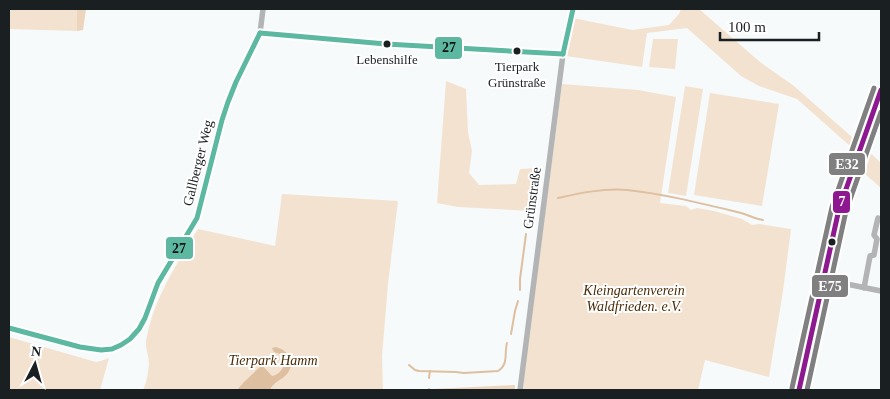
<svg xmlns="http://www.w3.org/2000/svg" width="890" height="399" viewBox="0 0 890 399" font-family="'Times New Roman',serif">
  <rect width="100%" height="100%" fill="#f6fafb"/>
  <!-- green -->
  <g fill="#f4e2d0">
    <path d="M9,9H77V31L9,29Z"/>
    <path d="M681,9H699L760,62L794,86L853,138L850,146L797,99L759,86L741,76L687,28L647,33L642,67L566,56L573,18L632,30L669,25L679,14Z"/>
    <path d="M653,39H678L675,69L649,67Z"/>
    <path d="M446,81L466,89L468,132L472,151L469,173L479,185L516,184L520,169L538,168L531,211L458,207L437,203Z"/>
    <path d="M562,84L638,90L676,97L660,203L686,206L691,210L697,208L714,211L742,219L752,225L759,224L791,229L783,291L769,377L705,360L698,390H523L525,366Z"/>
    <path d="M685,86L703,89L686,196L668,193Z"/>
    <path d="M710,93L779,104L762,206L694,195Z"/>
    <path d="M864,147L881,163V188L856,166Z"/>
    <path d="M282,194L398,201L388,284L382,356L383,390H143C147,382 148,372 149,364C149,356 145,348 146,341C153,299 177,264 198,229L275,246Z"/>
    <path d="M9,337L96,362L101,361L109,358L100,390H9Z"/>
  </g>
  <!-- forest -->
  <g fill="#edd5bd">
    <path d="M77,9H86L83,30L77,31Z"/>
    <path d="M515,385V390H410Z"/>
  </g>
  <!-- water -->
  <path fill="#debfa0" d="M276,347C286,350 285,353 293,358C292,363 291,369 287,374C282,380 273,382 270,390H237L244,382L262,365L272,376C280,375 283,367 287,361L280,354L274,352L272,348Z"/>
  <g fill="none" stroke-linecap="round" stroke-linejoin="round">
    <!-- stream -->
    <g stroke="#debfa0" stroke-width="2">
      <path d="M558,198C580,193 604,188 627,190C665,194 704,204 741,213C749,215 755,219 763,220"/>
      <path d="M531,213L534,205"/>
      <path d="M527,228L529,219"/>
      <path d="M520,290V279L526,234"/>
      <path d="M511,334L515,311L518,301"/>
      <path d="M409,365L415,370L419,371L456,372L464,373L498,371C509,364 504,353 507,343"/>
      <path d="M429,378L430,371"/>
      <path d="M429,389V390"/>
    </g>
    <!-- street -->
    <g stroke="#b2b4b5" stroke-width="5.5">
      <path d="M260,33L386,44L563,54"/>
      <path d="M822,279L881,291"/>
      <path d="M864,288L870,256L874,255L877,239L874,235L878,218"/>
      <path d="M9,328C26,333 43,337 61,342C94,351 120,359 142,324L158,283L191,230L198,214L222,120L232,91L260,33L263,9"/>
      <path d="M520,390L563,54L569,23L573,9"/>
    </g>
    <!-- secondary -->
    <path stroke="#babebf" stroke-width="8" d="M799,390L839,209L881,90"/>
    <defs>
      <path id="bus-1" d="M799,390L839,209L881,90"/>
      <g id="bus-2">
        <path d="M260,33L386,44L563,54"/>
        <path d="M563,54L573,9"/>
        <path d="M9,328L80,347L101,350L112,349L121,345L130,339L139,329L145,318L158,283L197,218L222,120L228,102L236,82L260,33"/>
      </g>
      <path id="bus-3" d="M807,390L846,211L881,112"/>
      <path id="bus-4" d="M792,388L832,207L874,88"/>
    </defs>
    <!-- bus-1 casing -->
    <use href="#bus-1" stroke="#fff" stroke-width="9"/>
    <!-- bus-2 casing -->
    <use href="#bus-2" stroke="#fff" stroke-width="9"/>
    <!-- bus-3 casing -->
    <use href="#bus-3" stroke="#fff" stroke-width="9"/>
    <!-- bus-4 casing -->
    <use href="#bus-4" stroke="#fff" stroke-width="9"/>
    <!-- bus-1 -->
    <use href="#bus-1" stroke="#8d188f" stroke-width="5"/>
    <!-- bus-2 -->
    <use href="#bus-2" stroke="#5db8a1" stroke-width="5"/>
    <!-- bus-3 -->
    <use href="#bus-3" stroke="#808080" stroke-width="5"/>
    <!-- bus-4 -->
    <use href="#bus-4" stroke="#808080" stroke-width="5"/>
  </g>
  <!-- markers -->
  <g fill="#1a1f22" stroke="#fff" stroke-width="2">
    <circle cx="387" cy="44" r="4.5"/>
    <circle cx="517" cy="51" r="4.5"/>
    <circle cx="832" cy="242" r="4.5"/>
  </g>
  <g text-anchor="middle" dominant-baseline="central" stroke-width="4" stroke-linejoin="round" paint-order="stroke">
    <!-- bus labels -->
    <g font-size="13" fill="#1a1f22" stroke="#fff">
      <text x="387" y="59">Lebenshilfe</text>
      <text x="517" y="66">Tierpark<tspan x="517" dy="16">Grünstraße</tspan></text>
    </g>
    <!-- street labels -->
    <g font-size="14" fill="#1a1f22" stroke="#fff">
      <text transform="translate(198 163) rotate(-76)">Gallberger Weg</text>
      <text transform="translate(532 198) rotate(-82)">Grünstraße</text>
    </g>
    <!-- park labels -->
    <g font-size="14" font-style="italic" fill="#4a2b06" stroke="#fff">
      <text x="634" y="290">Kleingartenverein<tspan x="634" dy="16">Waldfrieden. e.V.</tspan></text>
      <text x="273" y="360">Tierpark Hamm</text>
    </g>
  </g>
  <g stroke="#fff" stroke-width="2">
    <rect x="434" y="36" width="29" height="24" rx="5" fill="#5db8a1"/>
    <rect x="828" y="152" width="38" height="24" rx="5" fill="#808080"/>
    <rect x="832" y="190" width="19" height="24" rx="5" fill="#8d188f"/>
    <rect x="165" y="236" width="29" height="24" rx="5" fill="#5db8a1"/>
    <rect x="811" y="274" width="38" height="24" rx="5" fill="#808080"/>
  </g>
  <g font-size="14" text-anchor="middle" font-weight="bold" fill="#fff">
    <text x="847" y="169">E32</text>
    <text x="842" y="206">7</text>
    <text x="830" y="291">E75</text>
  </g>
  <g font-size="14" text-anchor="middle" font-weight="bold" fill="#111">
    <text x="449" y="52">27</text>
    <text x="179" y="253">27</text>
  </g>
  <!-- border -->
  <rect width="890" height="399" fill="none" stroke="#1a1f22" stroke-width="20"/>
  <!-- north arrow -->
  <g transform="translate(35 364) rotate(6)" stroke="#ffffff" stroke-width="4" paint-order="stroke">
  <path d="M0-4L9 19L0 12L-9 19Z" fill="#1a1f22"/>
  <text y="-8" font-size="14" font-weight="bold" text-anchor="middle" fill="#1a1f22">N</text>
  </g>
  <!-- scale -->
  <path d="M720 32v8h99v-8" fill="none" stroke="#1a1f22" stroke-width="2.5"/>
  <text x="728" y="32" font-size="15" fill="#1a1f22" stroke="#ffffff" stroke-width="4" paint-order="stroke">100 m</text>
</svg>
